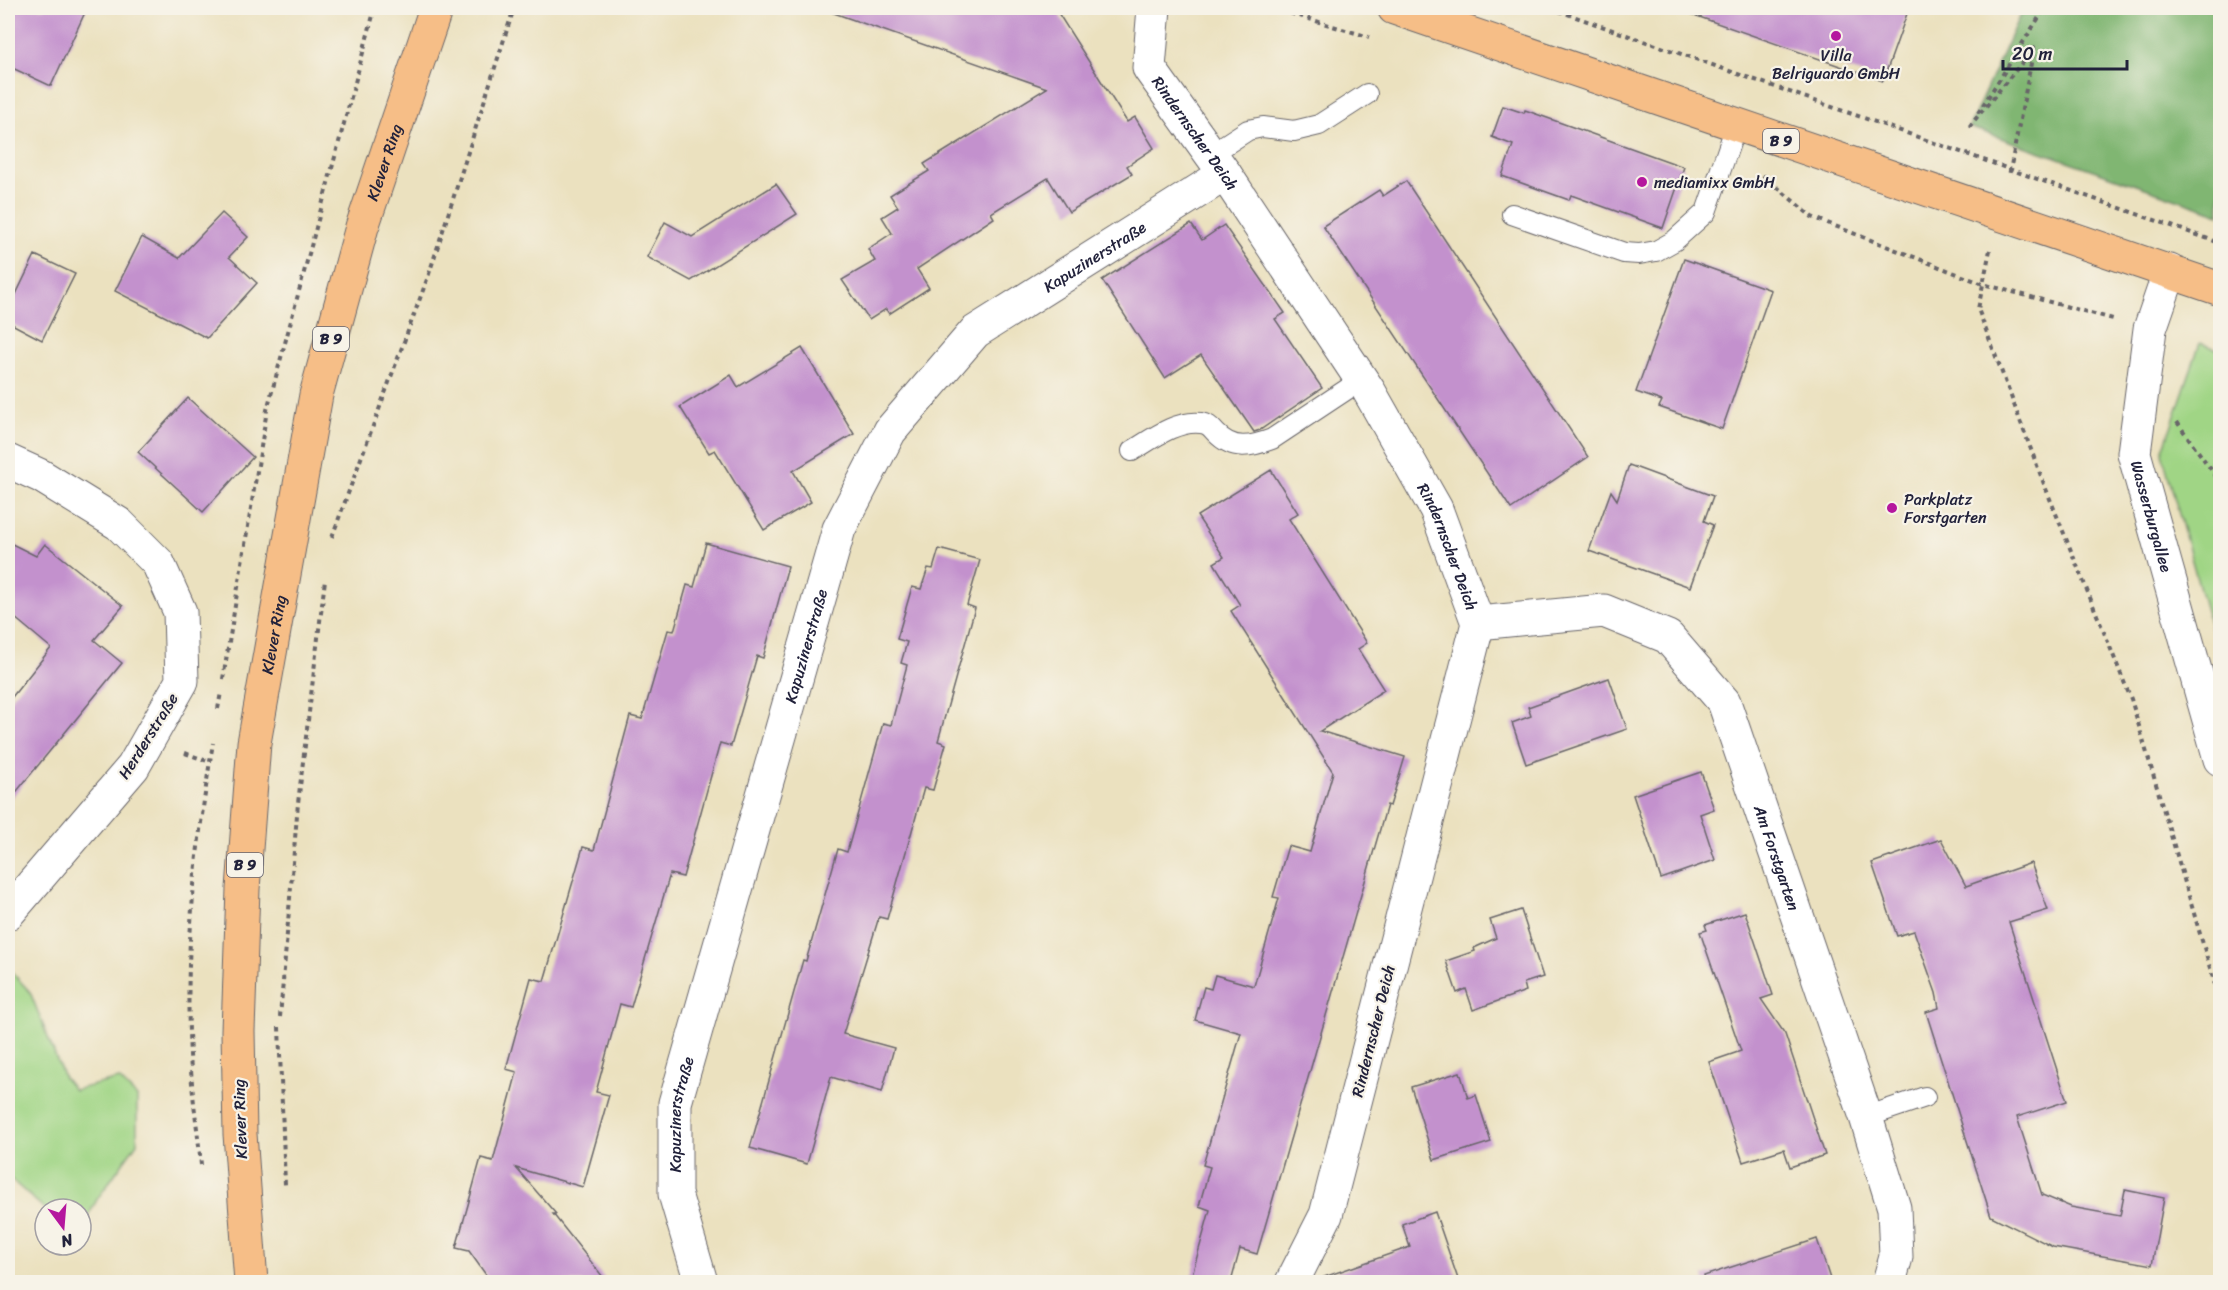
<svg xmlns="http://www.w3.org/2000/svg" width="2228" height="1290" viewBox="0 0 2228 1290" font-family="Sriracha,sans-serif">
  <rect width="100%" height="100%" fill="#f7f3e8"/>
  <filter id="ink" filterUnits="userSpaceOnUse"><feTurbulence type="fractalNoise" baseFrequency=".0167" numOctaves="2"/><feDisplacementMap in="SourceGraphic" scale="12" xChannelSelector="R" yChannelSelector="G"/><feConvolveMatrix kernelMatrix="1 2 1 2 8 2 1 2 1" color-interpolation-filters="sRGB"/></filter>
  <filter id="wash" filterUnits="userSpaceOnUse"><feTurbulence type="fractalNoise" baseFrequency=".008" numOctaves="4" result="noise"/><feDisplacementMap in="SourceGraphic" scale="24" xChannelSelector="R" yChannelSelector="G"/><feGaussianBlur stdDeviation="1.35" result="paint"/><feColorMatrix in="noise" values="0 0 0 0 0 0 0 0 0 0 0 0 0 0 0 0 0 1.4 0 .05"/><feComposite in="paint" operator="in"/></filter>
  <g filter="url(#wash)">
    <rect width="100%" height="100%" fill="#ebe1bf"/>
    <!-- green -->
    <g fill="#a0d585" stroke="#617c60" stroke-width="1.5">
      <path d="M2200,343L2220,350V661L2162,453Z"/>
      <path d="M8,968L30,992L64,1078L74,1090L119,1079L137,1097V1143L98,1198L81,1229V1209H45L8,1177Z"/>
    </g>
    <!-- forest -->
    <path fill="#80b672" stroke="#516c56" stroke-width="1.5" d="M2023,8H2220V214L1969,127Z"/>
    <g id="blocks">
      <!-- building -->
      <g fill="#c391cd">
        <path d="M8,8H87L51,86L8,66Z"/>
        <path d="M832,8H1055L1127,122L1135,117L1154,148L1127,166L1132,174L1069,212L1048,178L991,213L994,218L917,269L929,288L889,314L886,309L869,320L842,280L875,261L868,249L892,233L882,217L898,207L890,195L929,171L924,164L1047,88L831,12Z"/>
        <path d="M1689,8H1909L1883,81L1688,13Z"/>
        <path d="M1503,106L1524,113L1525,110L1684,167L1663,228L1571,195L1569,200L1502,176L1513,145L1492,137Z"/>
        <path d="M1406,181L1588,457L1511,509L1323,226L1379,190L1383,196Z"/>
        <path d="M776,184L797,214L691,281L647,257L665,222L692,237Z"/>
        <path d="M222,213L248,237L229,257L257,283L207,338L115,291L142,237L179,258Z"/>
        <path d="M1191,224L1202,240L1224,225L1285,313L1275,319L1322,388L1260,430L1254,432L1201,355L1165,378L1102,280Z"/>
        <path d="M35,255L75,274L42,340L8,322V311Z"/>
        <path d="M1684,259L1771,290L1722,429L1659,407L1662,401L1636,392Z"/>
        <path d="M802,348L854,434L793,471L811,502L764,530L715,450L709,453L680,407L731,375L738,387Z"/>
        <path d="M188,398L253,457L203,512L138,452Z"/>
        <path d="M1629,465L1713,496L1704,521L1713,525L1690,587L1589,551L1611,491L1617,500Z"/>
        <path d="M1271,470L1298,513L1289,519L1367,643L1358,649L1384,690L1320,731L1405,757L1390,806L1387,805L1257,1254L1240,1249L1231,1282H1190L1210,1210L1199,1206L1210,1167L1203,1165L1241,1033L1195,1020L1204,987L1211,989L1215,975L1254,986L1279,898L1273,897L1288,846L1310,852L1333,772L1231,611L1240,605L1214,563L1224,557L1197,516Z"/>
        <path d="M8,542L36,556L45,544L123,606L94,640L122,663L8,802V702L51,648L8,612Z"/>
        <path d="M706,543L788,566L763,658L757,656L731,746L720,743L683,877L670,874L631,1007L620,1004L596,1092L609,1095L583,1187L516,1168L556,1214H553L607,1282H491L469,1251L456,1248L481,1158L493,1161L517,1072L506,1069L531,978L544,981L583,847L594,850L630,716L642,719L668,630L674,631L687,585L694,587Z"/>
        <path d="M939,549L980,560L967,605L975,608L938,741L946,744L933,790L924,788L887,919L879,917L843,1034L894,1048L882,1092L831,1077L807,1164L750,1148L803,960L806,961L838,849L847,852L883,723L891,725L907,665L901,663L907,642L897,639L912,587L921,589L928,568L933,569Z"/>
        <path d="M1609,678L1627,729L1526,764L1512,723L1531,716L1528,707Z"/>
        <path d="M1701,772L1714,809L1700,814L1715,860L1661,879L1633,795Z"/>
        <path d="M1941,839L1966,886L2031,863L2048,910L2009,922L2067,1101L2017,1117L2042,1195L2071,1207L2120,1216L2125,1190L2164,1198L2152,1265L2053,1247L1991,1216L1926,1012L1939,1008L1936,993L1914,931L1897,936L1872,863Z"/>
        <path d="M1521,910L1543,977L1524,983L1526,991L1473,1010L1466,989L1457,993L1446,961L1475,951L1474,948L1496,938L1490,920Z"/>
        <path d="M1745,912L1773,995L1761,999L1785,1034L1825,1155L1790,1167L1784,1149L1743,1162L1709,1062L1741,1051L1700,932L1707,930L1705,925Z"/>
        <path d="M1460,1072L1468,1098L1476,1095L1491,1142L1434,1160L1411,1087Z"/>
        <path d="M1435,1212L1459,1282H1324V1277L1410,1247L1402,1224Z"/>
        <path d="M1817,1239L1831,1282H1705L1704,1276Z"/>
      </g>
    </g>
  </g>
  <g filter="url(#ink)">
    <use href="#blocks" fill-opacity="0" stroke="#686569" stroke-width="1.5"/>
    <g fill="none" stroke-linecap="round" stroke-linejoin="round">
      <defs>
        <g id="service">
          <path d="M1211,154L1248,130L1263,127L1294,131L1319,125L1367,94"/>
          <path d="M1512,214L1624,253L1639,254L1656,251L1674,241L1706,212L1736,126"/>
          <path d="M1132,451C1152,439 1176,420 1201,423C1209,424 1211,428 1216,433C1233,451 1251,447 1272,439L1361,380"/>
          <path d="M1866,1117L1925,1097"/>
        </g>
        <g id="minor">
          <path id="s1" d="M1154,8L1149,68L1225,174L1369,391L1436,509L1478,623L1326,1215L1292,1282"/>
          <path id="s2" d="M2170,271L2150,329L2134,453L2220,759"/>
          <path d="M8,461L41,476L119,524L158,563L180,612L182,681L133,767L8,913"/>
          <path id="s3" d="M1478,623L1604,611L1668,637L1724,702L1866,1117L1894,1208L1896,1257L1889,1282"/>
          <path id="s4" d="M701,1282L675,1194V1103L839,529L890,431L975,332L1225,174"/>
        </g>
        <g id="primary">
          <path d="M1394,8L2220,289"/>
          <path id="s5" d="M251,1282L240,1134L238,1031L243,889L254,743L316,395L362,227L436,8"/>
        </g>
      </defs>
      <!-- service casing -->
      <use href="#service" stroke="#686569" stroke-width="22"/>
      <!-- minor casing -->
      <use href="#minor" stroke="#686569" stroke-width="35"/>
      <!-- primary casing -->
      <use href="#primary" stroke="#686569" stroke-width="35"/>
      <!-- path -->
      <g stroke="#686569" stroke-width="4" stroke-dasharray="4.5 4.5" stroke-linecap="butt">
        <path d="M1273,8L1369,37"/>
        <path d="M1550,8L2220,243"/>
        <path d="M1978,113L2045,8"/>
        <path d="M1969,127L2034,48L2009,176"/>
        <path d="M1763,175L1812,217L1983,284L2113,319"/>
        <path d="M1990,250L1978,309L2044,484L2131,699L2220,1002"/>
        <path d="M2177,422L2220,482"/>
        <path d="M332,537L429,274L514,8"/>
        <path d="M223,679L267,410L375,8"/>
        <path d="M218,709L221,692"/>
        <path d="M185,753L210,762"/>
        <path d="M280,1017L298,803L325,580"/>
        <path d="M279,1027L285,1185"/>
        <path d="M201,1165C198,1133 193,1102 191,1070C183,961 195,850 213,743"/>
      </g>
      <!-- service -->
      <use href="#service" stroke="#fff" stroke-width="20"/>
      <!-- minor -->
      <use href="#minor" stroke="#fff" stroke-width="33"/>
      <!-- primary -->
      <use href="#primary" stroke="#f6be87" stroke-width="33"/>
    </g>
  </g>
  <!-- markers -->
  <g fill="#b5179e" stroke="#f7f3e8" stroke-width="2">
    <circle cx="1836" cy="36" r="6"/>
    <circle cx="1642" cy="182" r="6"/>
    <circle cx="1892" cy="508" r="6"/>
  </g>
  <g text-anchor="middle" dominant-baseline="central" stroke-width="4.5" stroke-linejoin="round" paint-order="stroke">
    <!-- shield labels -->
    <g fill="#f7f3e8" stroke="#62616f" stroke-width="1.5">
      <rect x="1763" y="129" width="36" height="24" rx="4.5"/>
      <rect x="313" y="327" width="36" height="24" rx="4.5"/>
      <rect x="227" y="853" width="36" height="24" rx="4.5"/>
    </g>
    <g font-size="15" font-weight="bold" fill="#22223b">
      <text x="1781" y="141">B 9</text>
      <text x="331" y="339">B 9</text>
      <text x="245" y="865">B 9</text>
    </g>
    <!-- poi labels -->
    <g font-size="16" fill="#22223b" stroke="#f7f3e8" text-anchor="start">
      <text x="1836" y="55" text-anchor="middle">Villa<tspan x="1836" dy="18">Belriguardo GmbH</tspan></text>
      <text x="1654" y="182">mediamixx GmbH</text>
      <text x="1904" y="499">Parkplatz<tspan x="1904" dy="18">Forstgarten</tspan></text>
    </g>
    <!-- street labels -->
    <g font-size="16" fill="#22223b" stroke="#f7f3e8">
      <text stroke="none"><textPath href="#s1" startOffset="140">Rindernscher Deich</textPath></text>
      <text stroke="none"><textPath href="#s5" startOffset="1136">Klever Ring</textPath></text>
      <text stroke="none"><textPath href="#s4" startOffset="1162">Kapuzinerstraße</textPath></text>
      <text stroke="none"><textPath href="#s2" startOffset="252">Wasserburgallee</textPath></text>
      <text stroke="none"><textPath href="#s1" startOffset="626">Rindernscher Deich</textPath></text>
      <text stroke="none"><textPath href="#s5" startOffset="650">Klever Ring</textPath></text>
      <text stroke="none"><textPath href="#s4" startOffset="658">Kapuzinerstraße</textPath></text>
      <text transform="translate(148 736) rotate(-58)">Herderstraße</text>
      <text stroke="none"><textPath href="#s3" startOffset="446">Am Forstgarten</textPath></text>
      <text transform="translate(1373 1031) rotate(-76)">Rindernscher Deich</text>
      <text stroke="none"><textPath href="#s4" startOffset="172">Kapuzinerstraße</textPath></text>
      <text transform="translate(240 1119) rotate(-92)">Klever Ring</text>
    </g>
  </g>
  <!-- margin -->
  <rect width="2228" height="1290" fill="none" stroke="#f7f3e8" stroke-width="30"/>
  <!-- north arrow -->
  <g transform="translate(63 1227) rotate(164)"><circle r="28" fill="#f7f3e8" stroke="#a29fa3" stroke-width="1.5"/>
  <path d="M0-4.5L10 22L0 15L-10 22Z" fill="#b5179e"/>
  <text y="-9" font-size="16" font-weight="bold" text-anchor="middle" fill="#22223b">N</text>
  </g>
  <!-- scale -->
  <path d="M2003 60v9h124v-9" fill="none" stroke="#22223b" stroke-width="3"/>
  <text x="2012" y="60" font-size="18" fill="#22223b" stroke="#f7f3e8" stroke-width="4.5" paint-order="stroke">20 m</text>
</svg>
